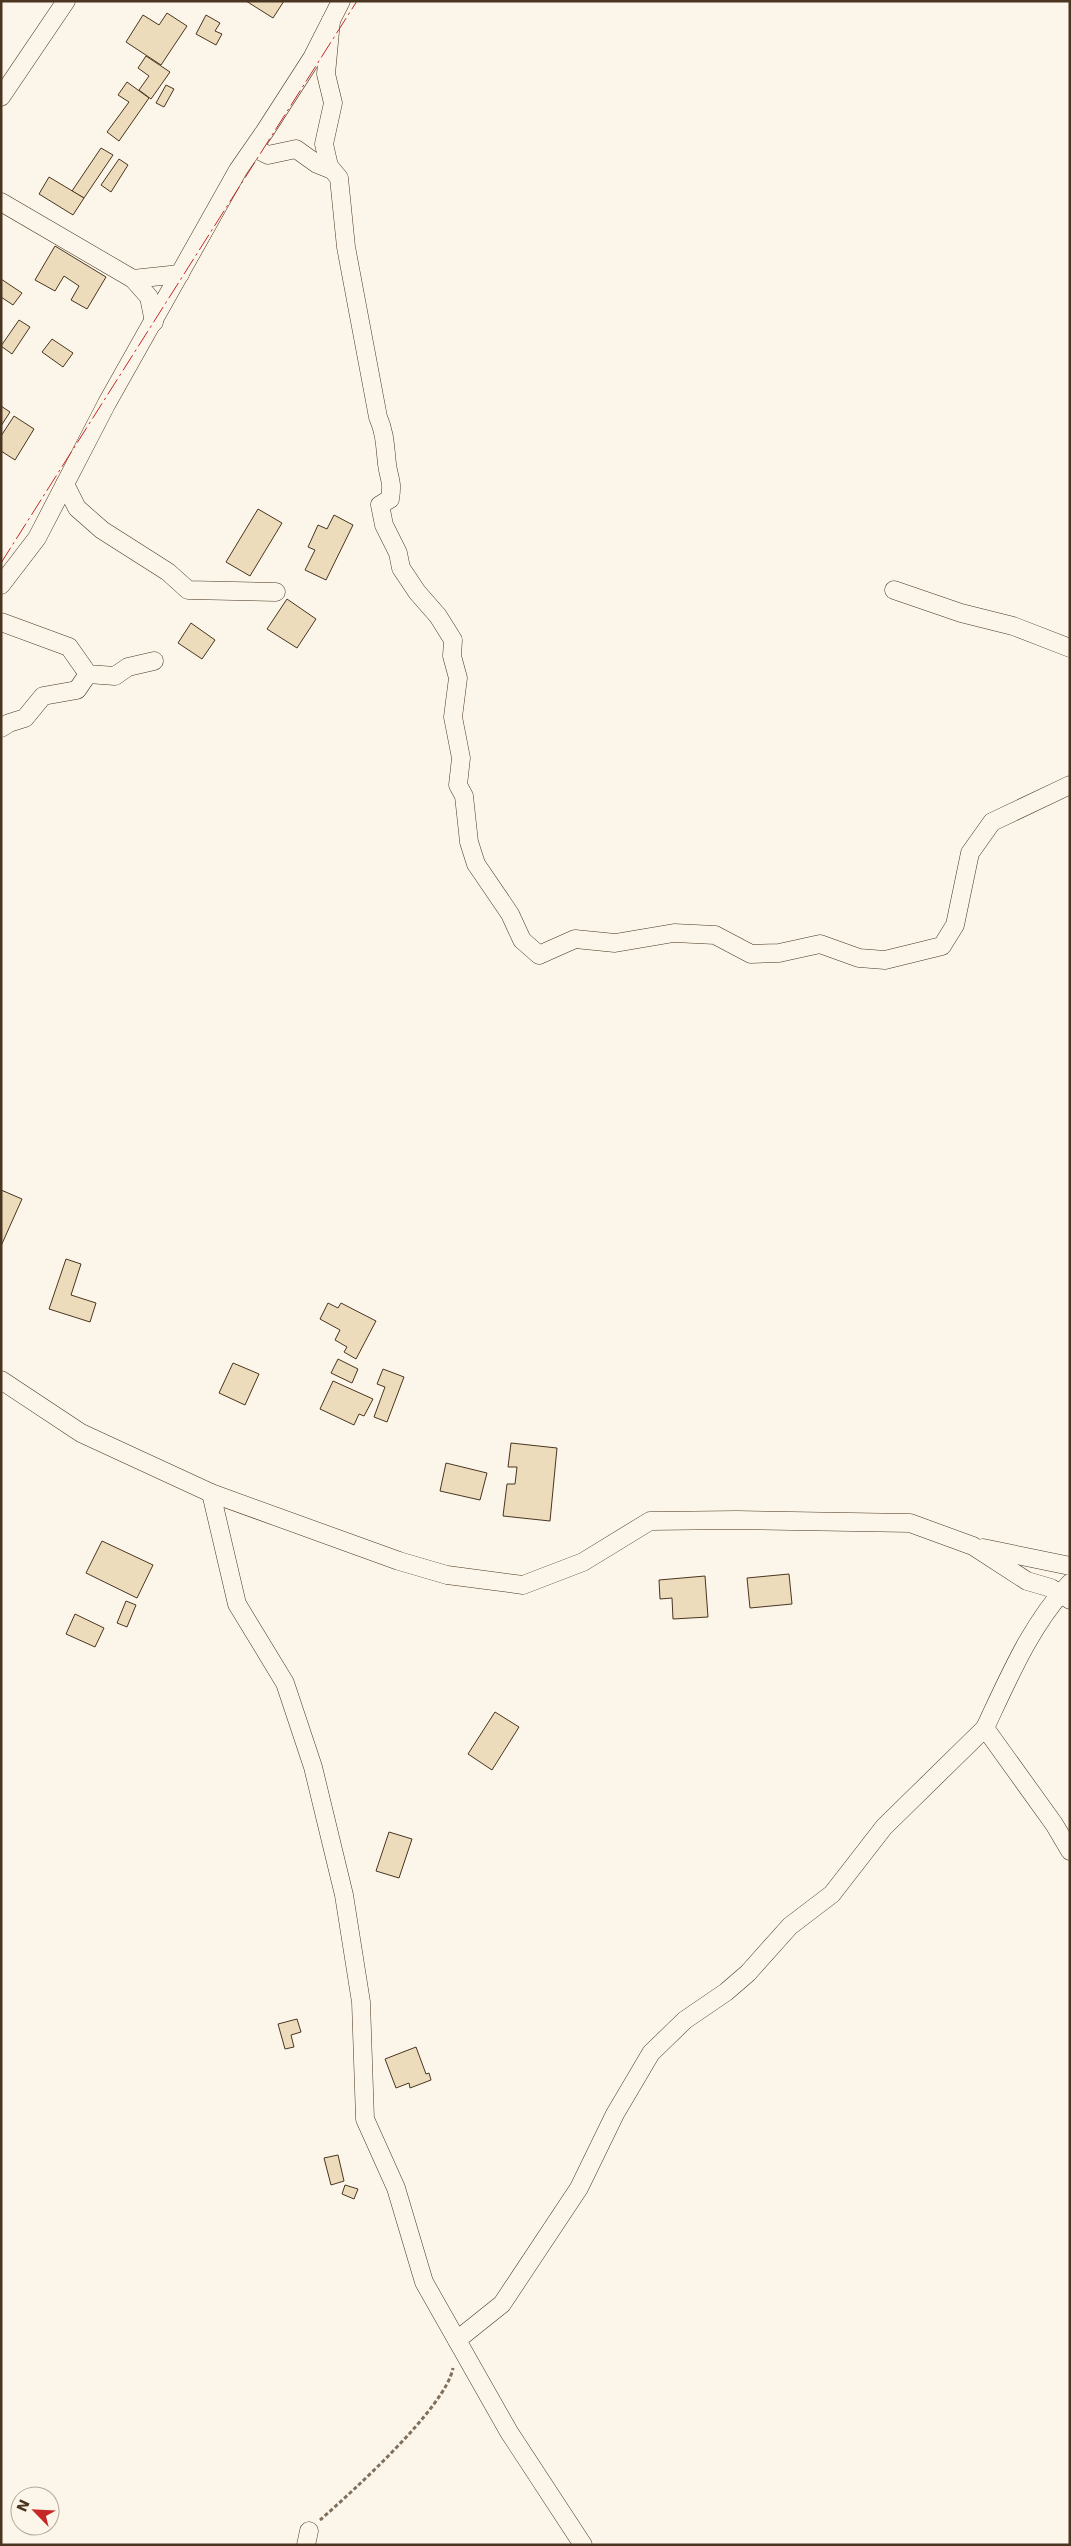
<svg xmlns="http://www.w3.org/2000/svg" width="1071" height="2546" viewBox="0 0 1071 2546" font-family="'DejaVu Sans',sans-serif">
  <rect width="100%" height="100%" fill="#fbf6e9"/>
  <!-- building -->
  <g fill="#ecdcbc" stroke="#4a3520">
    <path d="M246,1H284L273,18Z"/>
    <path d="M167,13L187,26L161,65L126,42L143,15L159,25Z"/>
    <path d="M206,15L220,23L215,31L222,34L216,45L196,34Z"/>
    <path d="M146,56L170,72L151,99L139,90L149,76L138,68Z"/>
    <path d="M127,82L149,98L119,141L107,132L129,102L118,95Z"/>
    <path d="M166,85L174,89L164,107L156,103Z"/>
    <path d="M101,148L113,155L84,198L72,191Z"/>
    <path d="M119,159L128,165L111,192L101,185Z"/>
    <path d="M49,177L84,198L73,215L39,194Z"/>
    <path d="M55,246L106,277L87,309L71,300L79,286L64,276L55,291L35,280Z"/>
    <path d="M1,279L22,293L13,305L1,297Z"/>
    <path d="M19,320L30,327L12,354L1,346Z"/>
    <path d="M52,339L73,353L63,367L42,352Z"/>
    <path d="M1,406L10,412L1,426Z"/>
    <path d="M14,416L34,429L15,460L1,451V436Z"/>
    <path d="M258,509L282,523L250,576L226,562Z"/>
    <path d="M334,515L353,525L326,580L305,570L315,550L308,547L318,525L327,529Z"/>
    <path d="M287,599L316,619L297,648L267,629Z"/>
    <path d="M191,623L215,640L202,659L178,643Z"/>
    <path d="M1,1190L22,1199L1,1246Z"/>
    <path d="M66,1259L81,1264L71,1295L96,1303L90,1322L49,1309Z"/>
    <path d="M328,1303L338,1308L341,1303L376,1321L356,1359L344,1352L347,1347L335,1340L340,1330L320,1319Z"/>
    <path d="M338,1359L358,1369L352,1383L331,1373Z"/>
    <path d="M233,1363L259,1374L245,1405L219,1393Z"/>
    <path d="M383,1369L404,1377L387,1422L374,1417L385,1387L377,1384Z"/>
    <path d="M333,1381L373,1399L364,1416L359,1414L354,1425L320,1409Z"/>
    <path d="M511,1443L557,1448L550,1521L503,1516L507,1484H515L517,1467H508Z"/>
    <path d="M446,1463L487,1473L480,1500L440,1491Z"/>
    <path d="M102,1541L153,1565L137,1598L86,1573Z"/>
    <path d="M789,1574L792,1604L750,1608L747,1578Z"/>
    <path d="M705,1576L708,1617L673,1619L672,1598L660,1599L659,1580Z"/>
    <path d="M126,1601L136,1605L127,1627L117,1623Z"/>
    <path d="M75,1614L104,1628L95,1647L66,1634Z"/>
    <path d="M495,1712L519,1727L492,1770L468,1754Z"/>
    <path d="M389,1832L412,1839L399,1878L376,1871Z"/>
    <path d="M297,2019L301,2032L291,2035L294,2047L285,2049L278,2024Z"/>
    <path d="M416,2047L426,2074L429,2073L431,2080L410,2088L409,2083L396,2088L385,2059Z"/>
    <path d="M338,2155L344,2181L331,2185L324,2158Z"/>
    <path d="M345,2185L358,2189L354,2199L342,2194Z"/>
  </g>
  <g fill="none" stroke-linecap="round" stroke-linejoin="round">
    <defs>
      <g id="minor">
        <path d="M331,21L326,74L333,103L324,144L329,166L339,178L346,247L378,417C385,433 385,446 387,464C389,480 393,480 390,499L380,505L384,525L398,553L401,568L417,592L438,616L453,640L452,656L458,678L453,717L461,758L458,785L464,796L469,842L476,864L510,914L522,940L539,955L575,939L615,943L674,933L715,935L751,954L779,953L820,944L859,958L885,960L942,946L955,925L970,853L992,822L1070,785"/>
        <path d="M1,97L66,1"/>
        <path d="M254,148L268,155L296,149L317,164L332,170"/>
        <path d="M1,202L133,279L149,297L154,322"/>
        <path d="M133,279L180,274"/>
        <path d="M65,484L77,508L102,530L168,572L188,590L276,592"/>
        <path d="M1,585L37,538L107,403L238,170L265,131L312,58L341,1"/>
        <path d="M894,590L961,613L1013,626L1070,648"/>
        <path d="M1,622L69,647L88,674L115,676L128,667L154,661"/>
        <path d="M1,728L9,723L25,718L43,696L77,690L88,674"/>
        <path d="M1,1380L81,1433L211,1493L399,1561L447,1575L523,1585L583,1562L650,1521L737,1520L910,1523L973,1546L1027,1581L1051,1588L1070,1600"/>
        <path d="M211,1493L237,1604L285,1683L313,1767L344,1895L361,2002L365,2119L396,2188L424,2282L509,2432L583,2545"/>
        <path d="M983,1548L1070,1566"/>
        <path d="M1070,1583C1031,1624 1009,1677 985,1728L1054,1824L1070,1851"/>
        <path d="M457,2340L502,2304L579,2188L615,2114L651,2053L685,2020L726,1992L748,1973L790,1926L832,1894L884,1827L985,1728"/>
        <path d="M306,2545L309,2531"/>
      </g>
    </defs>
    <!-- minor casing -->
    <use href="#minor" stroke="#4a3520" stroke-width="19"/>
    <!-- path -->
    <path stroke="#7f6f5c" stroke-width="3" stroke-dasharray="4 2.5" stroke-linecap="butt" d="M320,2520C352,2492 446,2407 453,2368"/>
    <!-- minor -->
    <use href="#minor" stroke="#fbf6e9" stroke-width="18"/>
    <!-- power -->
    <path stroke="#c62828" stroke-width="1" stroke-dasharray="18 4 2.5 4" stroke-linecap="butt" d="M1,563L357,1"/>
  </g>
  <!-- border -->
  <rect width="1071" height="2546" fill="none" stroke="#4a3520" stroke-width="5"/>
  <!-- north arrow -->
  <g transform="translate(35 2511) rotate(294)"><circle r="24" fill="#fbf6e9" stroke="#b4a999"/>
  <path d="M0-4L9 19L0 12L-9 19Z" fill="#c62828"/>
  <text y="-8" font-size="14" font-weight="bold" text-anchor="middle" fill="#4a3520">N</text>
  </g>
</svg>
